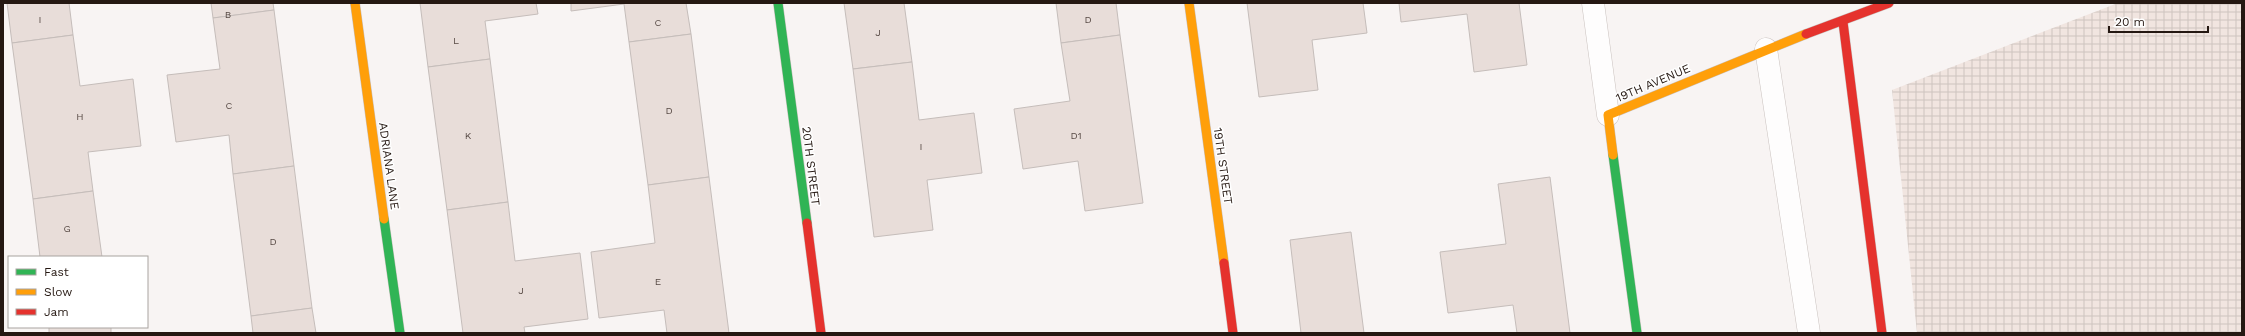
<svg xmlns="http://www.w3.org/2000/svg" width="2245" height="336" viewBox="0 0 2245 336" font-family="'Work Sans',sans-serif">
  <defs>
    <pattern id="industrial-grid" width="8" height="8" patternUnits="userSpaceOnUse"><rect width="8" height="8" fill="#f1e5e0"/><path d="M0 4h8M4 0v8" fill="none" stroke="#cec4bf"/></pattern>
  </defs>
  <rect width="100%" height="100%" fill="#f8f4f3"/>
  <!-- industrial -->
  <path fill="url(#industrial-grid)" d="M2118,3H2242V333H1917L1892,90Z"/>
  <!-- building -->
  <g fill="#e8ddd9" stroke="#c5bdba">
    <path d="M7,3H69L73,35L12,43Z"/>
    <path d="M211,3H273L274,10L213,18Z"/>
    <path d="M420,3H536L538,14L485,21L490,59L428,67Z"/>
    <path d="M571,3H686L691,34L629,42L624,4L571,11Z"/>
    <path d="M844,3H904L912,62L853,69Z"/>
    <path d="M1056,3H1116L1120,35L1061,43Z"/>
    <path d="M1247,3H1363L1367,33L1312,40L1318,90L1259,97Z"/>
    <path d="M1399,3H1519L1527,65L1474,72L1467,14L1401,22Z"/>
    <path d="M274,10L294,166L233,174L229,135L176,142L167,75L220,69L213,18Z"/>
    <path d="M691,34L709,177L648,185L629,42Z"/>
    <path d="M73,35L80,86L133,79L141,146L88,152L93,191L33,199L12,43Z"/>
    <path d="M1120,35L1143,203L1085,211L1078,161L1023,169L1014,109L1070,101L1061,43Z"/>
    <path d="M490,59L508,202L447,210L428,67Z"/>
    <path d="M912,62L919,120L974,113L982,173L927,180L933,230L874,237L853,69Z"/>
    <path d="M294,166L312,308L251,316L233,174Z"/>
    <path d="M709,177L729,333H667L664,310L599,318L591,252L655,243L648,185Z"/>
    <path d="M1550,177L1570,333H1517L1513,305L1448,313L1440,252L1506,244L1498,184Z"/>
    <path d="M93,191L102,257H40L33,199Z"/>
    <path d="M508,202L515,261L580,253L588,319L524,327L525,333H463L447,210Z"/>
    <path d="M1351,232L1364,333H1301L1290,240Z"/>
    <path d="M312,308L316,333H253L251,316Z"/>
    <rect x="49" y="327" width="62" height="6"/>
  </g>
  <g fill="none" stroke-linecap="round" stroke-linejoin="round">
    <defs>
      <g id="street">
        <path d="M1593,3L1608,115"/>
        <path d="M1766,49L1809,333"/>
      </g>
      <g id="fast">
        <path d="M778,3L807,223"/>
        <path d="M1613,155L1637,333"/>
        <path d="M384,219L400,333"/>
      </g>
      <g id="slow">
        <path d="M355,3L384,219"/>
        <path d="M1189,3L1224,263"/>
        <path d="M1613,155L1608,115L1806,34"/>
      </g>
      <g id="jam">
        <path d="M1843,22L1882,333"/>
        <path d="M1806,34L1889,3"/>
        <path d="M807,223L821,333"/>
        <path d="M1224,263L1233,333"/>
      </g>
    </defs>
    <!-- street casing -->
    <use href="#street" stroke="#c9c1be" stroke-width="23"/>
    <!-- fast casing -->
    <use href="#fast" stroke="#c9c1be" stroke-width="10"/>
    <!-- slow casing -->
    <use href="#slow" stroke="#c9c1be" stroke-width="10"/>
    <!-- jam casing -->
    <use href="#jam" stroke="#c9c1be" stroke-width="10"/>
    <!-- street -->
    <use href="#street" stroke="#fefdfd" stroke-width="22"/>
    <!-- fast -->
    <use href="#fast" stroke="#30b455" stroke-width="9"/>
    <!-- slow -->
    <use href="#slow" stroke="#ff9f0a" stroke-width="9"/>
    <!-- jam -->
    <use href="#jam" stroke="#e5322d" stroke-width="9"/>
  </g>
  <g text-anchor="middle" dominant-baseline="central" stroke-width="3" stroke-linejoin="round" paint-order="stroke">
    <!-- number labels -->
    <g font-size="10" fill="#574a45">
      <text x="228" y="14">B</text>
      <text x="40" y="19">I</text>
      <text x="1088" y="19">D</text>
      <text x="658" y="22">C</text>
      <text x="878" y="32">J</text>
      <text x="456" y="40">L</text>
      <text x="229" y="105">C</text>
      <text x="669" y="110">D</text>
      <text x="80" y="116">H</text>
      <text x="468" y="135">K</text>
      <text x="1076" y="135">D1</text>
      <text x="921" y="146">I</text>
      <text x="67" y="228">G</text>
      <text x="273" y="241">D</text>
      <text x="658" y="281">E</text>
      <text x="521" y="290">J</text>
    </g>
    <!-- street labels -->
    <g font-size="12" fill="#251812" stroke="#fff">
      <text transform="translate(1653 83) rotate(-23)">19TH AVENUE</text>
      <text transform="translate(389 166) rotate(82)">ADRIANA LANE</text>
      <text transform="translate(811 166) rotate(83)">20TH STREET</text>
      <text transform="translate(1223 166) rotate(82)">19TH STREET</text>
    </g>
  </g>
  <!-- border -->
  <rect width="2245" height="336" fill="none" stroke="#251812" stroke-width="8"/>
  <!-- legend -->
  <rect x="8" y="256" width="140" height="72" fill="#ffffff" stroke="#a8a3a0"/>
  <rect x="16" y="269" width="20" height="6" fill="#30b455" stroke="#a8a3a0"/>
  <text x="44" y="276" font-size="12" fill="#251812">Fast</text>
  <rect x="16" y="289" width="20" height="6" fill="#ff9f0a" stroke="#a8a3a0"/>
  <text x="44" y="296" font-size="12" fill="#251812">Slow</text>
  <rect x="16" y="309" width="20" height="6" fill="#e5322d" stroke="#a8a3a0"/>
  <text x="44" y="316" font-size="12" fill="#251812">Jam</text>
  <!-- scale -->
  <path d="M2109 26v6h99v-6" fill="none" stroke="#251812" stroke-width="2"/>
  <text x="2115" y="26" font-size="12" fill="#251812" stroke="#ffffff" stroke-width="3" paint-order="stroke">20 m</text>
</svg>
